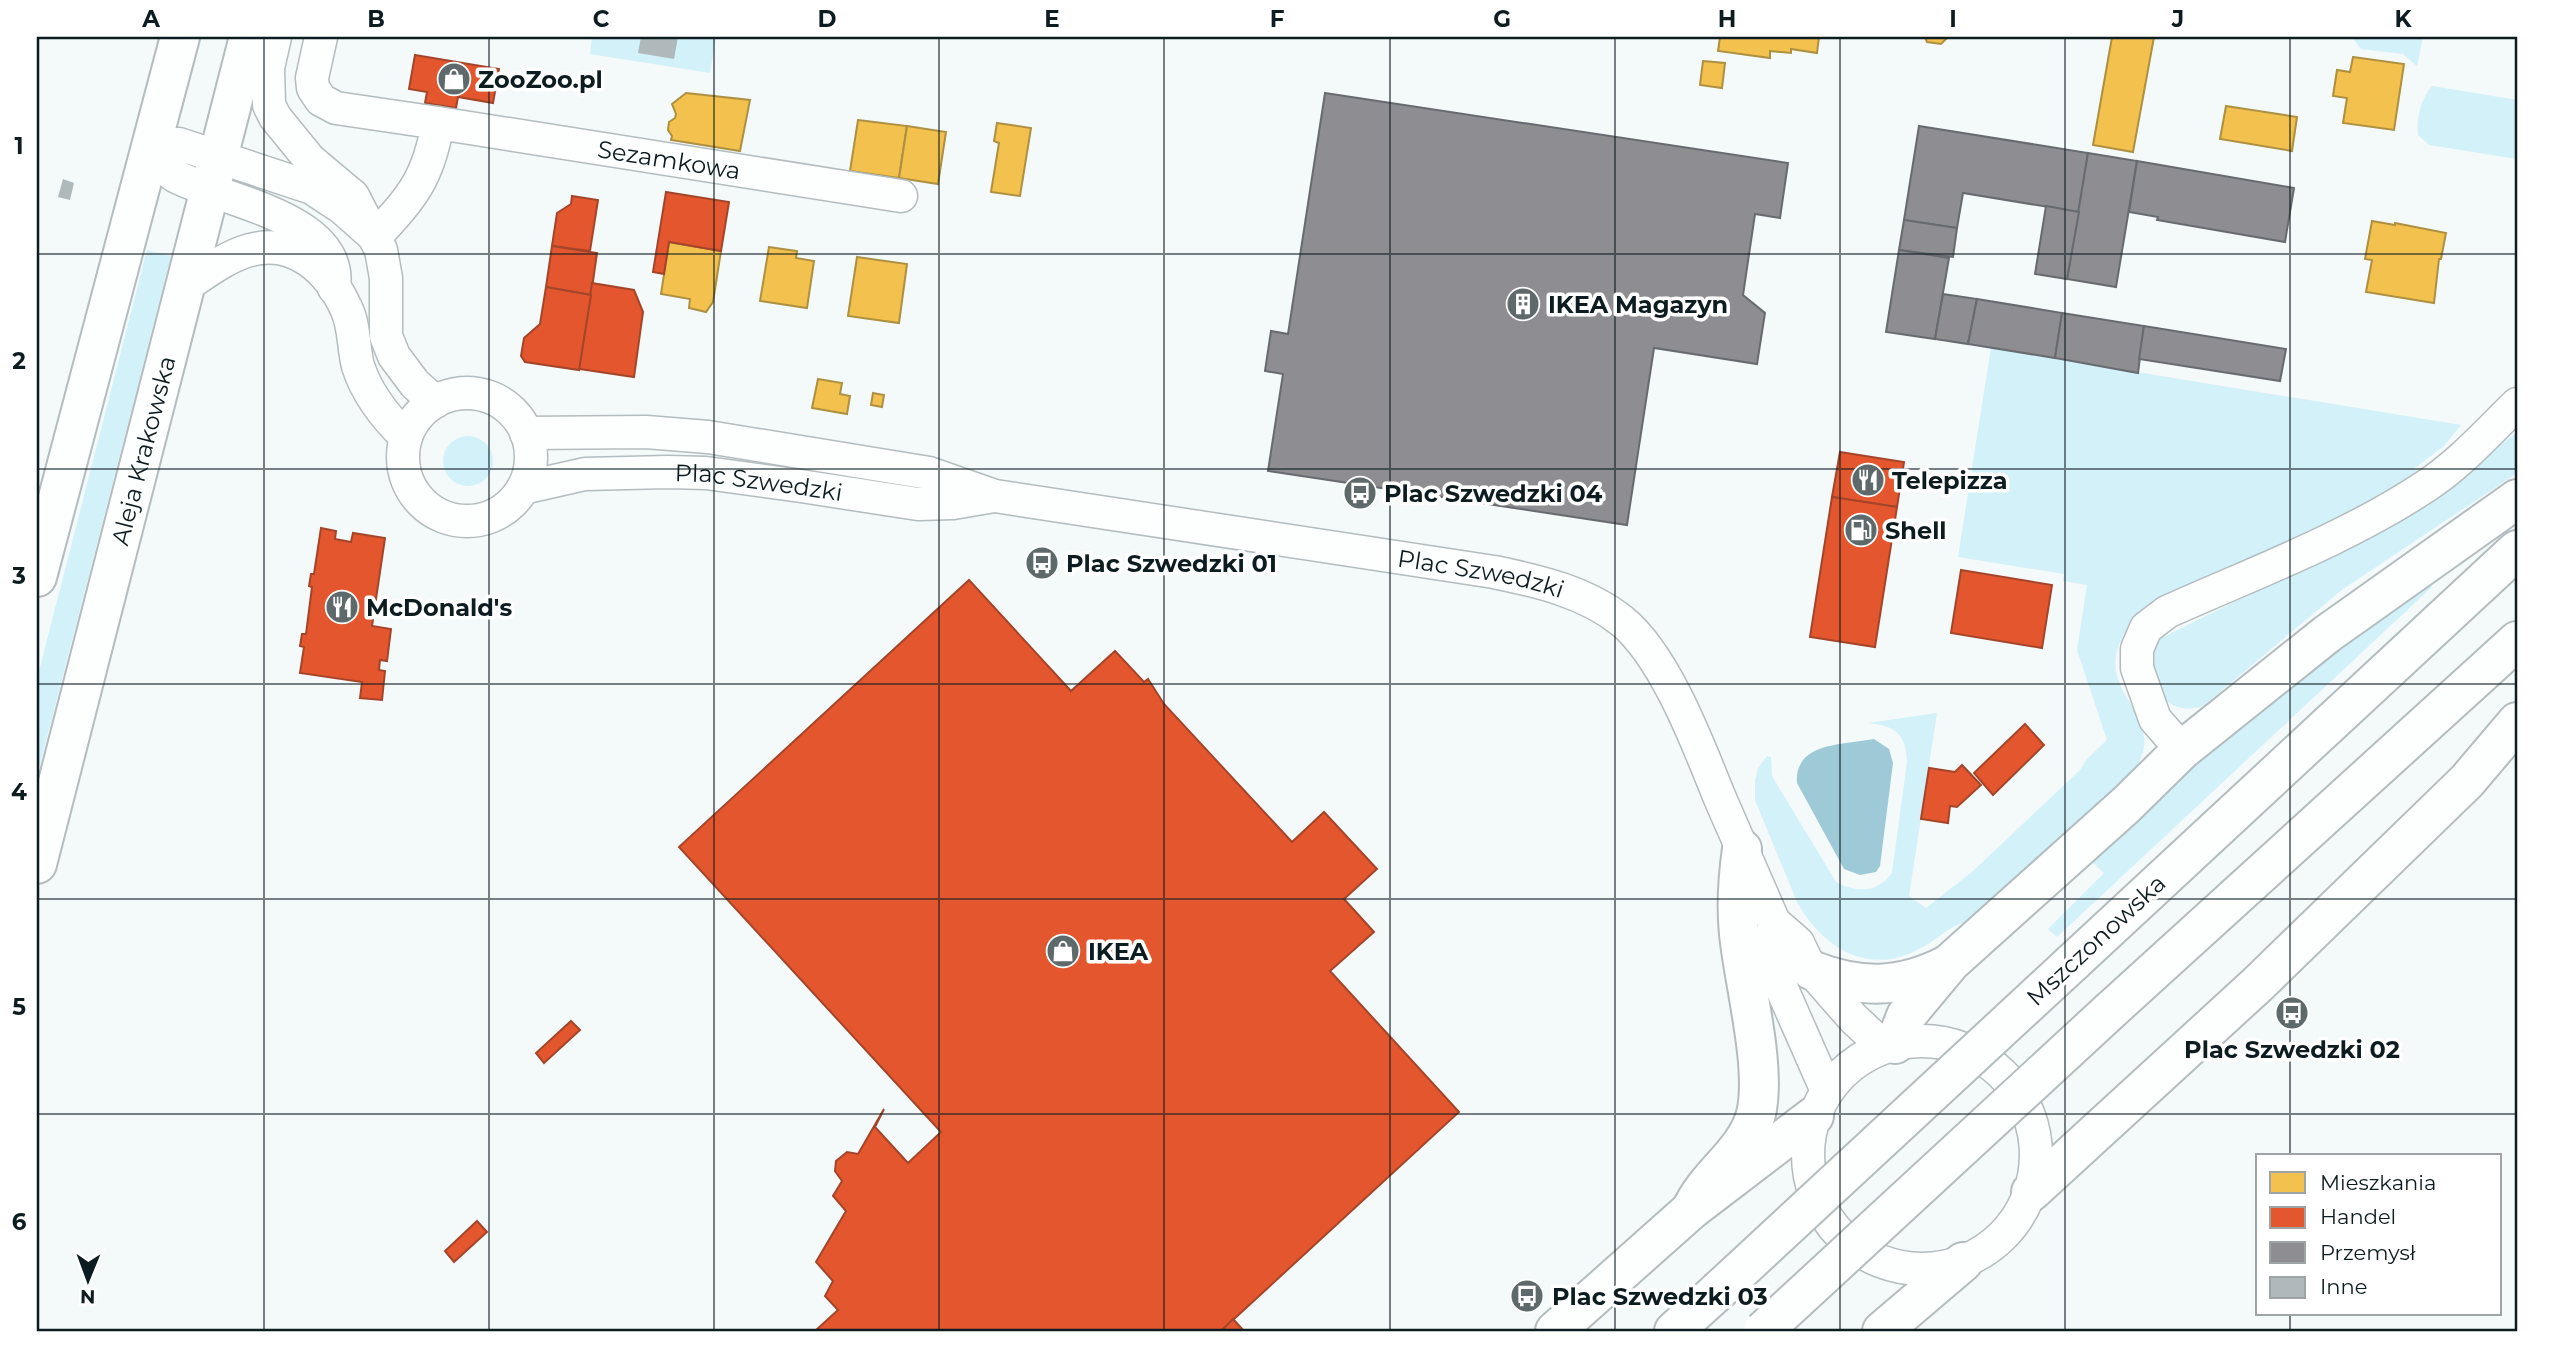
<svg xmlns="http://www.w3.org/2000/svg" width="2554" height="1368" viewBox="0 0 2554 1368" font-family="Montserrat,sans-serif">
  <rect width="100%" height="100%" fill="#f4f9fa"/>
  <!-- green -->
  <g fill="#d2f1f9">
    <path d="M592,37H716L710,73L590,54Z"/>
    <path d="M2352,37H2423L2417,66L2403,54L2361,49Z"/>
    <path d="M2432,86L2517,100V159L2429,145L2418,135C2416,118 2421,99 2432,86Z"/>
    <path d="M147,250L171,256L37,776V679Z"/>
    <path d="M1991,348L2461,425L2444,446L2415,468L2416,472L2357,510L2134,619C2128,628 2121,638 2118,648C2101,697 2173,722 2131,774L1976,919C1947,925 1943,937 1919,949C1868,977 1822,947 1797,902L1755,800V780L1758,768L1767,756L1771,757L1772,776L1836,882C1858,893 1877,893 1892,873L1907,762C1906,733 1895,726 1868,723L1937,713L1909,896L1926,908L1972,872L2080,770L2087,759L2107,740L2077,650L2087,585L2063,581L2064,574L1958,557Z"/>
    <path d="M2517,433V473L2343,589L2204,705C2182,716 2155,701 2152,677C2150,662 2155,650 2161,638L2304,568L2472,465Z"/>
    <circle cx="468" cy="461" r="25"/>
    <path d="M2423,578L2432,587L2057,937L2048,929L2104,873L2090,860L2326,648Z"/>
  </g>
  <!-- water -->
  <path fill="#9ec9d6" d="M1874,739L1889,749L1893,763L1880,866L1876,872L1860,875L1844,869L1797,783C1794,742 1843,745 1874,739Z"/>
  <!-- homes -->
  <g fill="#f2c14e" stroke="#ad9040" stroke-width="2">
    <path d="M1720,37H1819L1817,53L1791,49V53L1770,51V58L1718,51Z"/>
    <path d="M1925,37H1948L1941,44L1927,42Z"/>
    <path d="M2112,37H2154L2133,152L2093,145Z"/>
    <path d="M2353,57L2404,64L2394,130L2343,123L2347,98L2333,96L2337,70L2350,72Z"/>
    <path d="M1703,61L1725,63L1722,88L1700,85Z"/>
    <path d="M686,93L750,100L740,151L671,140L672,136L668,130L669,122L675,118L676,114L672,104Z"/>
    <path d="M2226,106L2297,117L2292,151L2220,139Z"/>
    <path d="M858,120L907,126L899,178L850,171Z"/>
    <path d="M997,123L1031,128L1020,196L991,192L999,143L994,141Z"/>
    <path d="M907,126L946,132L938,184L899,178Z"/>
    <path d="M2372,221L2395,225V223L2446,233L2441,259H2439L2434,303L2366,292L2372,260L2365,259Z"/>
    <path d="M669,242L721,251L713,302L706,312L689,308L690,299L661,294Z"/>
    <path d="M769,247L797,251L796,258L814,261L807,308L760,301Z"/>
    <path d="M857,257L907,264L899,323L848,316Z"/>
    <path d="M818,379L842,383L840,394L850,396L847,414L812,408Z"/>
    <path d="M873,393L884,395L882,407L871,405Z"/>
  </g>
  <!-- shops -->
  <g fill="#e4572e" stroke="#a4452a" stroke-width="2">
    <path d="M415,55L499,69L493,103L458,97L456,108L425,103L427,92L409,89Z"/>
    <path d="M666,192L729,202L721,251L669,242L664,274L653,272Z"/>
    <path d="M572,196L598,200L590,251L552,246L557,213L571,204Z"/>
    <path d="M552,246L597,253L591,295L546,287Z"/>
    <path d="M592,283L634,290L643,312L634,377L579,369Z"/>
    <path d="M546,287L591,295L579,370L525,362L521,356L524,338L540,324Z"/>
    <path d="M1840,452L1904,462L1897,507L1832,497Z"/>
    <path d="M1832,497L1897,507L1875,647L1810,637Z"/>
    <path d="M321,528L336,531L335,539L351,542L353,533L385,538L372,626L391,629L387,661L380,660L379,670L385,671L382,700L360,698L362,682L300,673L304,647L300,646L302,634H306L312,587L309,586L311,574H314Z"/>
    <path d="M1961,570L2052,585L2042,648L1951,633Z"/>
    <path d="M969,580L1071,691L1115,651L1144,682L1148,679L1164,704L1292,842L1324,812L1377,869L1344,899L1374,932L1330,971L1459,1112L1221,1331H815L838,1310L825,1296L833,1281L816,1262L846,1211L833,1196L842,1181L835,1171L836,1161L847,1152L858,1154L884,1109L875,1127L908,1163L941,1132L679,847Z"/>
    <path d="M2025,724L2044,745L1993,795L1974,773Z"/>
    <path d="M1962,765L1981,785L1957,807L1950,806L1948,823L1921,819L1929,768L1955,772Z"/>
    <path d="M571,1021L580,1030L544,1063L536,1053Z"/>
    <path d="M477,1221L487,1232L454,1262L445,1251Z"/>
    <path d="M1233,1319L1244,1331H1221Z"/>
  </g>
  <!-- industry -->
  <g fill="#8d8d92" stroke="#676b70" stroke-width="2">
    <path d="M1325,93L1788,163L1780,218L1755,214L1743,295L1765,313L1757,364L1654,348L1627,525L1268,471L1283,374L1265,371L1271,331L1288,334Z"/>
    <path d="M1919,126L2088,153L2079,212L1963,193L1957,228L1904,220Z"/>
    <path d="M2088,153L2137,161L2116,287L2067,279Z"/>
    <path d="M2137,161L2294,188L2285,242L2157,220L2158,217L2129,212Z"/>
    <path d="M2046,206L2079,212L2067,279L2035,274Z"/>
    <path d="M1904,220L1957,228L1953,257L1899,250Z"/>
    <path d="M1899,250L1949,258L1935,339L1886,332Z"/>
    <path d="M1943,294L1977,299L1968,344L1935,339Z"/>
    <path d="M1977,299L2062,313L2055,358L1968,344Z"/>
    <path d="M2062,313L2144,326L2138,373L2055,358Z"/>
    <path d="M2144,326L2286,349L2280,381L2139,359Z"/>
  </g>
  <!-- building -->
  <g fill="#afb9bb">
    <path d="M641,37H678L674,59L638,53Z"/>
    <path d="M63,179L74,183L70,200L58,197Z"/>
  </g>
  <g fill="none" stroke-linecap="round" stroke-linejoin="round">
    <defs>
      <g id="minor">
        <path d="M275,37L268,68L269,105L275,117L310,160L353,196L381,250L386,278V336L394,356L415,384L435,402"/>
        <path d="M321,37L312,78L313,88L321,100L336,108L438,123C428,179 413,196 375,237"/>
        <path id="s1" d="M438,123L901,196"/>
        <path d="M184,287C204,274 225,257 250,250C295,238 329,270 346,308C355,326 353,347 358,366C367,394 385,417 406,437"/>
        <path d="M334,288C344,217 222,201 175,176C166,171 159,156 153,147L179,144L312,188L341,207L375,237"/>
        <circle cx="467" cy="457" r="64"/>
        <path id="s2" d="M526,433L646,432L708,437L929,473L995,496L1494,572C1538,581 1586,592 1622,621C1665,656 1698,744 1719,796C1737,838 1756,880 1774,922L1798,943L1811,970L1853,1018L1884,1047"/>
        <path id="s3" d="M523,488L585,474L668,472L706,473L801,486L918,504L953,503L994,496"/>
        <path d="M2182,750L2155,719L2137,668V649L2146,628L2167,612C2254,573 2346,539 2426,486C2460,464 2488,432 2517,404"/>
        <path d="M1774,922L1771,945L1782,989L1827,1091"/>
        <circle cx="1922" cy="1155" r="114"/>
      </g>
      <g id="major">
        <path d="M37,577L180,37"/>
        <path id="s4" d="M37,864L249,37"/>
        <path d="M2072,963L2517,550"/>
        <path d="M1811,970C1860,989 1900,989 1947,965"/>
        <path d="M2112,1009L2517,641"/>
        <path d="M1895,1044L1906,1016L1951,962L2126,805L2182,750L2327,634L2517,499"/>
        <path d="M2031,1192L2258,984L2467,781L2517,722"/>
        <path d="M1691,1210C1707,1174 1746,1153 1756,1114C1767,1067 1744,984 1739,934C1736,905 1738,877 1742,849"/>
        <path d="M1555,1331L1691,1210L1814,1116"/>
        <path d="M1674,1331L1718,1291"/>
        <path d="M1882,1331L1963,1262"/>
      </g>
    </defs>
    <!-- minor casing -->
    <use href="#minor" stroke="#b3bcbe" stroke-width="35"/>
    <!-- major casing -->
    <use href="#major" stroke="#b3bcbe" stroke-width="42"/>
    <!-- minor -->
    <use href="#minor" stroke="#fdfefe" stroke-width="32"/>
    <!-- major -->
    <use href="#major" stroke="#fdfefe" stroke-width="38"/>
    <defs>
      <g id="major-bridge">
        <path d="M1718,1291L2072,963"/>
        <path d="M1763,1331L2112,1009"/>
      </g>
    </defs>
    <!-- major-bridge casing -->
    <use href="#major-bridge" stroke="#b3bcbe" stroke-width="42" stroke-linecap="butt"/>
    <!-- major-bridge -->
    <use href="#major-bridge" stroke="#fdfefe" stroke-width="38"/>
  </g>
  <!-- grid -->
  <path fill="none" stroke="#0d1c20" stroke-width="2" stroke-opacity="0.55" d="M264,37V1331M489,37V1331M714,37V1331M939,37V1331M1164,37V1331M1390,37V1331M1615,37V1331M1840,37V1331M2065,37V1331M2290,37V1156M37,254H2517M37,469H2517M37,684H2517M37,899H2517M37,1114H2517M2290,1314V1331"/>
  <!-- icons -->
  <defs>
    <symbol id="shop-disc" viewBox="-11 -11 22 22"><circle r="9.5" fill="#5e696c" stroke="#fff"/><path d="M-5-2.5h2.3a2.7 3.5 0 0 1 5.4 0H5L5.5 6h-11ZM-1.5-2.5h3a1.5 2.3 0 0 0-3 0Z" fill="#fff"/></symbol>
    <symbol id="building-disc" viewBox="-11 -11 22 22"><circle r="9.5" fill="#5e696c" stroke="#fff"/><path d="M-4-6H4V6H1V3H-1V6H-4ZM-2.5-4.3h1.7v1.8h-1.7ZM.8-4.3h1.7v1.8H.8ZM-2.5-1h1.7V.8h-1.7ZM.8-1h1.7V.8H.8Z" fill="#fff"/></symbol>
    <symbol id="restaurant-disc" viewBox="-11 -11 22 22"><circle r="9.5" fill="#5e696c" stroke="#fff"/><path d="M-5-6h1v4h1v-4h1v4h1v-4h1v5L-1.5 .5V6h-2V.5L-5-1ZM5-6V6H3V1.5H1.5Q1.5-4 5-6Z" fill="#fff"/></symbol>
    <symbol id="bus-disc" viewBox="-11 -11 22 22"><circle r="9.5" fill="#5e696c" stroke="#fff"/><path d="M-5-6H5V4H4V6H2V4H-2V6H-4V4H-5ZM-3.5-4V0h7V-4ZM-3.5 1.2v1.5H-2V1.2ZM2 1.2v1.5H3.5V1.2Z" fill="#fff"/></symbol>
    <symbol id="fuel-disc" viewBox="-11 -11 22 22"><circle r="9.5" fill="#5e696c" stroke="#fff"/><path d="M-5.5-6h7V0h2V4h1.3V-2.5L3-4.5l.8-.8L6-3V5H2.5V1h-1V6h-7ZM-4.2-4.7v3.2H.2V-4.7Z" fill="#fff"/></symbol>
  </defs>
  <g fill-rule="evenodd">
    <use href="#shop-disc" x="435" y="60" width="38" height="38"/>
    <use href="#building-disc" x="1504" y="285" width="38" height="38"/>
    <use href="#restaurant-disc" x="1849" y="461" width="38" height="38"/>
    <use href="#bus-disc" x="1341" y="474" width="38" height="38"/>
    <use href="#fuel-disc" x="1842" y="511" width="38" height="38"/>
    <use href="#bus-disc" x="1023" y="544" width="38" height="38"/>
    <use href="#restaurant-disc" x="323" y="588" width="38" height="38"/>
    <use href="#shop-disc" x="1044" y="932" width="38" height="38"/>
    <use href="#bus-disc" x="2273" y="994" width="38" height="38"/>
    <use href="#bus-disc" x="1508" y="1277" width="38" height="38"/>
  </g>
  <g text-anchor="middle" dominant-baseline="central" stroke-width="7" stroke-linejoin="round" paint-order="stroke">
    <!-- poi labels -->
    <g font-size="24" font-weight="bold" fill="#0d1c20" stroke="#fff" text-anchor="start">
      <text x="478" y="79">ZooZoo.pl</text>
      <text x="1548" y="304">IKEA Magazyn</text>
      <text x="1892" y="480">Telepizza</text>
      <text x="1384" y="493">Plac Szwedzki 04</text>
      <text x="1885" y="530">Shell</text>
      <text x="1066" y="563">Plac Szwedzki 01</text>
      <text x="366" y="607">McDonald's</text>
      <text x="1088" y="951">IKEA</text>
      <text x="2292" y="1049" text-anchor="middle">Plac Szwedzki 02</text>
      <text x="1552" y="1296">Plac Szwedzki 03</text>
    </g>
    <!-- street labels -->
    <g font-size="24" fill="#0d1c20" stroke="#fff">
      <text stroke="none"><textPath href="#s1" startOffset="234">Sezamkowa</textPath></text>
      <text stroke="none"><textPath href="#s4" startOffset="427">Aleja Krakowska</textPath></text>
      <text stroke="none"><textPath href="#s3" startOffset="238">Plac Szwedzki</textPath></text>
      <text stroke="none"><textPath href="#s2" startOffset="968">Plac Szwedzki</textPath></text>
      <text transform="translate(2096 940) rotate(-43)">Mszczonowska</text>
    </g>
  </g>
  <!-- border -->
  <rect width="2554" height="1368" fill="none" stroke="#ffffff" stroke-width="77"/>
  <!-- legend -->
  <rect x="2256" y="1154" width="245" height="161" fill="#ffffff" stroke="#9ea4a6" stroke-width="2"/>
  <rect x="2270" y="1172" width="35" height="21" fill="#f2c14e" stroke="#9ea4a6" stroke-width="2"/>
  <text x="2320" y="1190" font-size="21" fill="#0d1c20">Mieszkania</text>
  <rect x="2270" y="1207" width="35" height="21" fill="#e4572e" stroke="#9ea4a6" stroke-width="2"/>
  <text x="2320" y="1224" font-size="21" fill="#0d1c20">Handel</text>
  <rect x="2270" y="1242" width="35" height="21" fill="#8d8d92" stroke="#9ea4a6" stroke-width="2"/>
  <text x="2320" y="1260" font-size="21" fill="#0d1c20">Przemysł</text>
  <rect x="2270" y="1277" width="35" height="21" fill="#afb9bb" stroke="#9ea4a6" stroke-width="2"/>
  <text x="2320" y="1294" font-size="21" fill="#0d1c20">Inne</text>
  <!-- north arrow -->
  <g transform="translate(88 1280) rotate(181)" stroke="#ffffff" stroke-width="5" paint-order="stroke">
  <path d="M0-5L12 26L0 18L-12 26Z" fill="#0d1c20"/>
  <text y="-10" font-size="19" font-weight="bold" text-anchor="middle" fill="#0d1c20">N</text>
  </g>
  <rect x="38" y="38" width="2478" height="1292" fill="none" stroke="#0d1c20" stroke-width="2.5"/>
  <g font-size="23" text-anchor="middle" font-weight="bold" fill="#0d1c20">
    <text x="151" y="27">A</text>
    <text x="376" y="27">B</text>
    <text x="601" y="27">C</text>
    <text x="827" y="27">D</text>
    <text x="1052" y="27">E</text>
    <text x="1277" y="27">F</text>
    <text x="1502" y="27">G</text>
    <text x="1727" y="27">H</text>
    <text x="1953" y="27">I</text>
    <text x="2178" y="27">J</text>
    <text x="2403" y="27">K</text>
    <text x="19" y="154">1</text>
    <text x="19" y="369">2</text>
    <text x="19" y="584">3</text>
    <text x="19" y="800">4</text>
    <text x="19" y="1015">5</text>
    <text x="19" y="1230">6</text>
  </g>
</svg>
